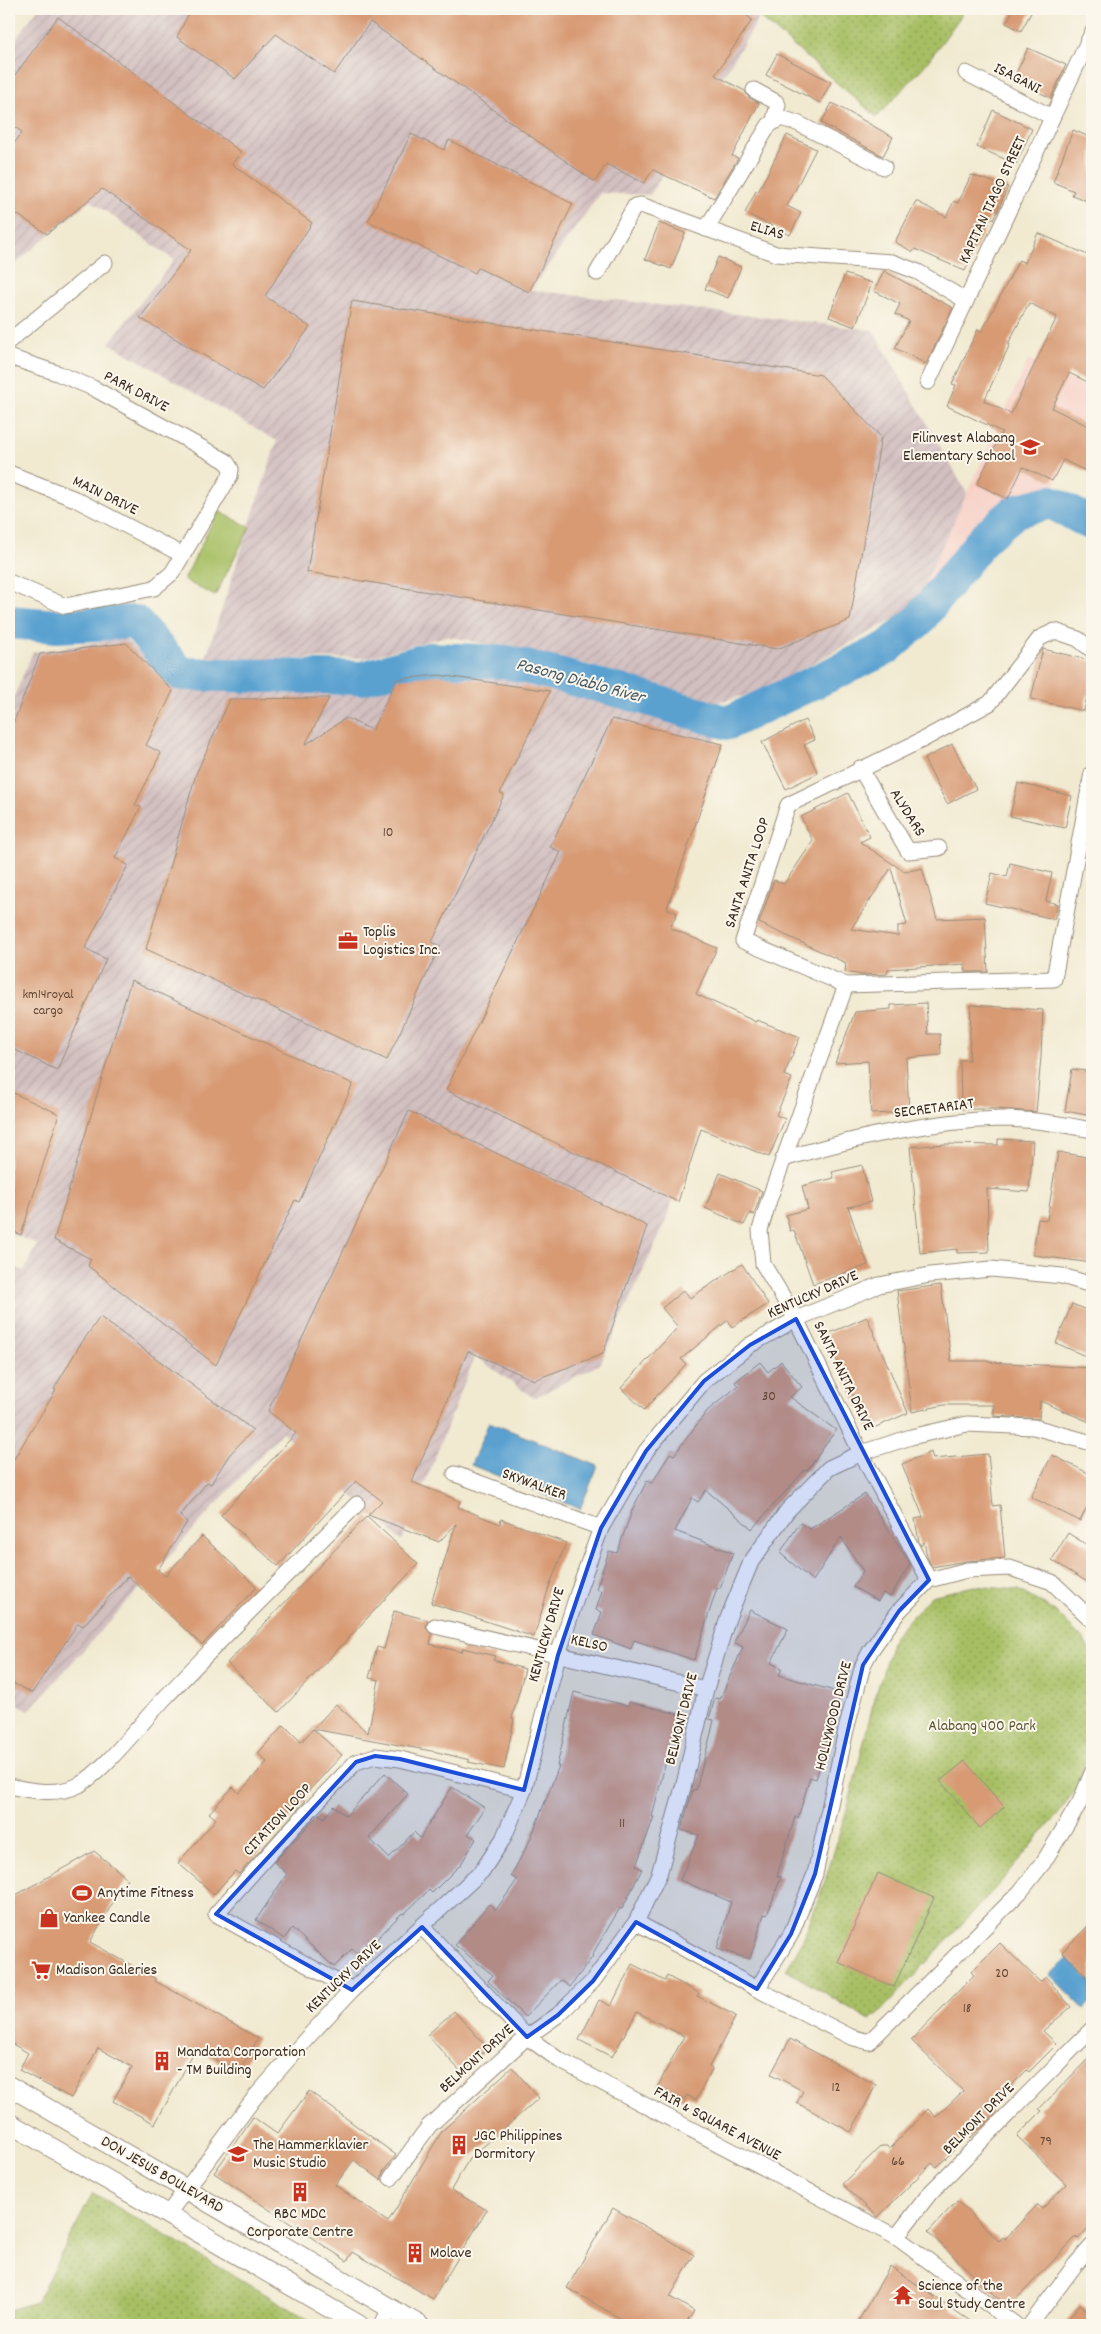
<svg xmlns="http://www.w3.org/2000/svg" width="1101" height="2334" viewBox="0 0 1101 2334" font-family="Dekko,sans-serif">
  <defs>
    <pattern id="industrial-furrows" width="10" height="10" patternUnits="userSpaceOnUse" patternTransform="scale(1.25)"><rect width="10" height="10" fill="#d2bfc0"/><path d="M-1 1l2-2M0 10L10 0M9 11l2-2" fill="none" stroke="#b5a4a5"/></pattern>
    <pattern id="green-dots" width="8" height="8" patternUnits="userSpaceOnUse" patternTransform="scale(1.25)"><rect width="8" height="8" fill="#a7bf64"/><path d="M2 2h.1M6 6h.1" fill="none" stroke="#899b52" stroke-width="1.8" stroke-linecap="round"/></pattern>
  </defs>
  <rect width="100%" height="100%" fill="#fbf7ec"/>
  <filter id="ink" filterUnits="userSpaceOnUse"><feTurbulence type="fractalNoise" baseFrequency=".02" numOctaves="2"/><feDisplacementMap in="SourceGraphic" scale="10" xChannelSelector="R" yChannelSelector="G"/><feConvolveMatrix kernelMatrix="1 2 1 2 8 2 1 2 1" color-interpolation-filters="sRGB"/></filter>
  <filter id="wash" filterUnits="userSpaceOnUse"><feTurbulence type="fractalNoise" baseFrequency=".0096" numOctaves="4" result="noise"/><feDisplacementMap in="SourceGraphic" scale="20" xChannelSelector="R" yChannelSelector="G"/><feGaussianBlur stdDeviation="1.12" result="paint"/><feColorMatrix in="noise" values="0 0 0 0 0 0 0 0 0 0 0 0 0 0 0 0 0 1.4 0 .05"/><feComposite in="paint" operator="in"/></filter>
  <g filter="url(#wash)">
    <rect width="100%" height="100%" fill="#f1ead1"/>
    <!-- built -->
    <path fill="#f7d1c8" d="M1029,359L1092,391V403L1052,490L1019,498L995,508L937,587L913,609Z"/>
    <!-- industrial -->
    <g fill="url(#industrial-furrows)">
      <path d="M38,9H750L759,18L650,195L600,193L531,290L873,330L967,493L913,609L757,693L716,702L590,665L447,636L365,658L205,660L277,441L109,343L174,260L90,200L9,269V48Z"/>
      <path d="M124,638L173,686L325,691L430,659L495,668L717,735L650,969L734,1012L665,1223L600,1364L534,1398L475,1356L402,1541L282,1432L29,1710L9,1699V1265L24,1271L37,1244L9,1233V708L33,652Z"/>
    </g>
    <!-- green -->
    <g fill="url(#green-dots)" stroke="#717441">
      <path d="M750,9H966L926,64L877,117Z"/>
      <path d="M974,1586L1018,1590L1055,1611L1084,1640L1092,1656V1746L1077,1786L1061,1811L999,1884L884,2008L870,2020L786,1970L802,1942L825,1881L850,1799L873,1704L894,1636L931,1596Z"/>
      <path d="M93,2193L318,2325H9V2310L36,2302Z"/>
    </g>
    <!-- pitch -->
    <path fill="#a7bf64" stroke="#717441" d="M218,511L250,527L215,596L184,580Z"/>
    <!-- water -->
    <g fill="#5aa1d0" stroke="#4a6677">
      <path d="M489,1422L598,1466L580,1509L471,1465Z"/>
      <path d="M1067,1958L1092,1983V2001L1084,2009L1050,1975Z"/>
    </g>
    <g fill="none" stroke-linecap="round" stroke-linejoin="round">
      <!-- river -->
      <path stroke="#5aa1d0" stroke-width="34" d="M9,622L57,626L135,622L181,674L362,678L429,659L507,662L624,692L728,723L887,648L919,620L984,538L1016,511L1051,502L1092,524"/>
    </g>
    <g id="blocks">
      <!-- building -->
      <g fill="#d79a73" fill-rule="evenodd">
        <path d="M191,9H739L752,20L715,75L745,91L749,98L759,103L732,156L738,158L714,198L653,170L644,183L606,164L595,182L370,22L334,74L276,34L235,79L177,37Z"/>
        <path d="M1014,9H1033L1021,31L1006,23Z"/>
        <path d="M58,17L241,152L232,164L312,223L265,296L310,327L263,390L140,318L191,250L102,189L47,234L9,209V151L22,132L9,123V83Z"/>
        <path d="M1028,48L1066,65L1051,98L1013,80Z"/>
        <path d="M777,54L831,82L820,103L766,75Z"/>
        <path d="M832,103L893,137L883,156L821,123Z"/>
        <path d="M993,110L1032,129L1016,164L977,147Z"/>
        <path d="M1073,130L1092,138V203L1072,195L1074,191L1053,182Z"/>
        <path d="M411,134L444,150L449,140L573,204L529,292L478,268L475,273L368,221Z"/>
        <path d="M787,135L816,149L787,206L801,213L790,235L745,213L756,191L758,192Z"/>
        <path d="M971,175L1008,187L994,219L990,217L965,271L915,249L913,252L895,242L916,201L946,217L954,201L958,203Z"/>
        <path d="M659,223L685,233L671,269L645,259Z"/>
        <path d="M1038,233L1092,257V384L1069,373L1052,408L1092,428V474L1063,460L1052,481L1023,467L1008,499L977,484L1002,432L947,406L956,385L952,384L978,329L982,331L1019,260L1025,263ZM1029,303L1057,317L1011,414L984,401L1010,344H1008Z"/>
        <path d="M718,257L741,267L728,298L705,289Z"/>
        <path d="M884,271L953,308L926,364L895,348L909,321L895,314L900,304L874,291Z"/>
        <path d="M845,274L872,283L855,327L829,317Z"/>
        <path d="M352,301L821,375L881,437L850,620L777,649L307,572Z"/>
        <path d="M126,643L173,691L146,745L161,753L135,805L141,807L115,858L128,865L85,948L106,959L57,1070L9,1047V734L40,654Z"/>
        <path d="M1043,649L1092,661V673L1084,711L1031,699Z"/>
        <path d="M439,675L550,691L500,793L504,795L432,942L440,946L387,1060L146,949L196,774L230,699L329,698L305,745L346,718L372,730L397,679Z"/>
        <path d="M612,719L723,744L667,908L677,913L670,928L717,948L696,994L756,1022L757,1020L800,1037L784,1075L792,1078L776,1115L785,1119L769,1157L701,1129L678,1202L446,1090L561,852L550,847Z"/>
        <path d="M805,720L815,740L804,745L818,773L786,789L762,742Z"/>
        <path d="M952,744L976,789L947,804L924,759Z"/>
        <path d="M1018,783L1072,796L1065,828L1010,816Z"/>
        <path d="M848,793L870,837L860,842L905,872L922,868L937,919L985,917L988,972H966L965,964L888,969L887,974L862,975L845,972L846,963L759,923L774,880L784,884L813,841L801,817ZM891,868L907,925L898,926V936L851,929Z"/>
        <path d="M1010,863L1052,873L1046,901L1058,904L1054,919L985,903L992,873L1007,877Z"/>
        <path d="M131,980L353,1084L299,1202L295,1200L216,1365L88,1266L91,1259L54,1240Z"/>
        <path d="M926,1003L928,1034H940L941,1055L906,1058L909,1112L871,1114L868,1061L835,1063L855,1012L891,1009V1005Z"/>
        <path d="M971,1005L1043,1010L1041,1057L1036,1112L996,1109H961L960,1060H969Z"/>
        <path d="M1072,1069L1092,1072V1116L1065,1111Z"/>
        <path d="M9,1091L59,1114L21,1235L9,1230Z"/>
        <path d="M409,1111L647,1226L603,1354L534,1380L468,1351L412,1482L460,1501L458,1507L500,1524L501,1519L566,1543L548,1590L534,1637L431,1603L456,1524L439,1542L368,1515L382,1501L356,1481L278,1566L221,1515L296,1433L268,1411Z"/>
        <path d="M998,1139L1033,1141L1029,1192L987,1189L989,1252L957,1253V1249L920,1253L910,1147L945,1144L998,1145Z"/>
        <path d="M1058,1152L1092,1158V1263L1033,1255L1038,1219L1047,1220Z"/>
        <path d="M862,1165L871,1202L848,1207L868,1265L813,1284L794,1230L790,1231L786,1215L808,1209L802,1186L834,1178L832,1172Z"/>
        <path d="M720,1173L762,1191L754,1215L750,1213L744,1225L705,1208Z"/>
        <path d="M742,1264L768,1304L732,1327L728,1320L681,1359L686,1364L644,1410L621,1388L678,1327L662,1308L684,1290L690,1298Z"/>
        <path d="M941,1285L951,1361H988V1362L1092,1368V1423L1040,1401L1039,1419L994,1416V1405H944L912,1412L897,1291Z"/>
        <path d="M1072,1304L1092,1312V1359L1056,1343Z"/>
        <path d="M100,1317L253,1430L229,1455L211,1484L207,1482L180,1516L187,1522L158,1570L165,1576L202,1536L257,1587L202,1645L128,1576L83,1626L78,1623L32,1693L9,1681V1467L56,1390L54,1389L78,1348Z"/>
        <path d="M867,1317L908,1413L869,1430L825,1335Z"/>
        <path d="M781,1361L802,1387L790,1397L836,1430L807,1471L805,1470L752,1529L706,1490L698,1502L692,1498L675,1531L733,1553L720,1588H717L694,1660L634,1640L631,1649L594,1635L602,1612L596,1610L602,1591L596,1589L609,1551L617,1553L633,1508L647,1481L652,1483L670,1453L674,1455L707,1411L738,1386L735,1382L760,1362L768,1372Z"/>
        <path d="M931,1452L933,1459L988,1454L993,1506L1000,1505L1005,1558L966,1561L932,1567L927,1556L924,1542L921,1546L919,1542L915,1519L923,1517L902,1464Z"/>
        <path d="M1052,1455L1092,1475V1497L1080,1521L1031,1497Z"/>
        <path d="M865,1494L910,1564L890,1597L883,1593L878,1601L853,1587L863,1571L841,1537L813,1581L780,1553L800,1523L810,1529Z"/>
        <path d="M367,1516L418,1564L279,1712L227,1663Z"/>
        <path d="M1068,1533L1092,1548V1585L1052,1560Z"/>
        <path d="M750,1610L788,1629L771,1663L782,1668L779,1675L841,1693L816,1779L810,1777L798,1818L795,1817L777,1876L781,1877L767,1915L764,1914L750,1959L717,1949L731,1902L680,1880L699,1835L681,1830L693,1789L696,1790L711,1733L714,1720L709,1719L715,1698L720,1699L743,1647L734,1642Z"/>
        <path d="M394,1611L428,1620L426,1628L432,1635L430,1644L462,1652L463,1648L495,1656L493,1660L525,1669L512,1718L514,1719L504,1769L468,1762L470,1760L437,1752L313,1729L336,1704L368,1733L379,1680L369,1678L377,1647L384,1649Z"/>
        <path d="M574,1692L628,1706L629,1702L683,1715L675,1747L670,1745L652,1817H654L636,1866L642,1869L622,1909L620,1908L592,1955L593,1956L570,1987L561,1980L525,2017L488,1981L493,1975L455,1945L489,1904L496,1910L517,1880L511,1876L530,1840L559,1766H557Z"/>
        <path d="M284,1725L301,1742L313,1729L342,1755L302,1798L305,1801L239,1874L235,1871L214,1894L178,1863L216,1819L209,1813L233,1787L239,1793L267,1762L258,1753Z"/>
        <path d="M965,1761L1004,1807L980,1828L940,1781Z"/>
        <path d="M385,1773L408,1794L369,1838L389,1858L414,1832L420,1838L452,1787L485,1808L468,1834L476,1839L461,1864L432,1893L429,1890L404,1914L402,1913L370,1946L368,1943L357,1953L352,1949L334,1967L292,1928L284,1939L256,1920L287,1874L274,1862L319,1814L324,1818L334,1806L346,1816Z"/>
        <path d="M94,1851L127,1878L90,1942L156,1979L155,1981L258,2038L239,2073L196,2049L155,2124L113,2101L132,2067L98,2048L71,2098L19,2070L28,2053L9,2042V1899Z"/>
        <path d="M878,1873L934,1898L894,1987L838,1962Z"/>
        <path d="M1092,1922V1982L1062,1952Z"/>
        <path d="M1000,1943L1040,1982L1046,1977L1071,2007L1043,2031L1057,2044L1029,2072L1027,2070L989,2108L995,2114L970,2138L968,2136L937,2167L932,2163L878,2217L842,2184L881,2146H887L889,2149L928,2109L936,2117L963,2091L911,2040L974,1975L971,1972Z"/>
        <path d="M632,1964L665,1981L667,1976L699,1993L697,1996L736,2016L709,2067L712,2069L696,2100L687,2095L684,2100L658,2086L684,2036L637,2012L612,2057L579,2040L599,2000L611,2006Z"/>
        <path d="M454,2011L488,2048L462,2073L427,2035Z"/>
        <path d="M790,2039L876,2085L851,2132L797,2103L803,2091L771,2074Z"/>
        <path d="M1092,2055V2224L1078,2239L1076,2237L1008,2308L928,2232L957,2201L999,2241L1003,2237L1005,2239L1037,2205L1042,2209L1066,2184L1017,2136L1042,2111L1039,2109Z"/>
        <path d="M512,2067L539,2098L469,2159L451,2190L487,2210L433,2299L353,2252L347,2261L214,2173L253,2117L277,2134L309,2091L396,2155L383,2172L381,2180L354,2160L335,2185L388,2222L442,2131Z"/>
        <path d="M613,2208L694,2255L670,2297L694,2311L685,2325H632L567,2288Z"/>
        <path d="M890,2266L976,2325H856Z"/>
        <path d="M1080,2304L1092,2314V2325H1063Z"/>
      </g>
    </g>
  </g>
  <g filter="url(#ink)">
    <use href="#blocks" fill-opacity="0" stroke="#968a78" stroke-width="1"/>
    <g fill="none" stroke-linecap="round" stroke-linejoin="round">
      <defs>
        <g id="minor">
          <path d="M966,73L1052,117"/>
          <path d="M754,90L776,102L778,105L774,120"/>
          <path d="M706,229L769,125L781,118L797,123L884,167"/>
          <path d="M597,273L632,211L635,206L641,205L776,254L892,262L918,272L965,300"/>
          <path d="M9,341L105,263"/>
          <path d="M9,357L57,373L93,388L226,461L231,469L230,476L172,573L154,588L65,606L9,582"/>
          <path d="M928,382L1092,33"/>
          <path d="M9,473L75,499L183,555"/>
          <path d="M1092,650L1078,639L1055,631L1040,638L990,703L924,739L788,805L743,941L846,985L1054,979L1092,773"/>
          <path d="M860,768L908,851L939,848"/>
          <path d="M846,985L769,1200L760,1230L763,1264L796,1319L861,1453L929,1580"/>
          <path d="M783,1159C855,1138 926,1121 1001,1119C1031,1119 1063,1124 1092,1130"/>
          <path d="M455,1474L601,1528"/>
          <path d="M435,1626L706,1689"/>
          <path d="M9,1786C32,1791 57,1796 79,1785C104,1771 141,1723 162,1701C225,1634 292,1570 357,1504"/>
          <path d="M636,1922L757,1989L851,2037L869,2042L1020,1892L1043,1863L1080,1802L1092,1773"/>
          <path d="M422,1927L527,2037L559,2060L896,2237L1016,2325"/>
          <path d="M757,1989L791,1934L815,1874L846,1730L863,1665L871,1650L899,1611L929,1580L967,1570L1010,1568L1052,1582L1092,1620"/>
          <path d="M352,1990L216,1914L293,1827L356,1762L375,1756L400,1759L524,1790"/>
          <path d="M391,2178L429,2126L527,2037L558,2015L593,1981L636,1922L659,1874L685,1780L706,1689L728,1618L751,1562L787,1511L829,1468L861,1453L911,1437L967,1424L1034,1427L1092,1443"/>
          <path d="M167,2215L255,2097L307,2038L352,1990L482,1871L503,1839L524,1790L558,1655L581,1583L601,1528L646,1451L704,1381L750,1345L796,1319L879,1285L930,1275L991,1269L1062,1276L1092,1285"/>
          <path d="M896,2237L930,2193L1092,2029"/>
          <path d="M382,2325L390,2308"/>
          <path d="M1030,2325L1075,2265L1092,2246"/>
        </g>
        <g id="tertiary">
          <path d="M9,2086L419,2325"/>
          <path d="M9,2123L359,2325"/>
        </g>
      </defs>
      <!-- minor casing -->
      <use href="#minor" stroke="#968a78" stroke-width="17"/>
      <!-- tertiary casing -->
      <use href="#tertiary" stroke="#968a78" stroke-width="21"/>
      <!-- minor -->
      <use href="#minor" stroke="#fff" stroke-width="15"/>
      <!-- tertiary -->
      <use href="#tertiary" stroke="#fff" stroke-width="19"/>
    </g>
  </g>
  <!-- marked area -->
  <path fill="#1d4ed8" fill-opacity="0.2" stroke="#1d4ed8" stroke-width="4" stroke-linejoin="round" d="M796,1319L929,1580L899,1611L863,1665L815,1874L791,1934L757,1989L636,1922L593,1981L558,2015L527,2037L422,1927L352,1990L216,1914L356,1762L375,1756L400,1759L524,1790L558,1655L601,1528L646,1451L704,1381L750,1345Z"/>
  <!-- icons -->
  <defs>
    <symbol id="school-bare" viewBox="-9 -9 18 18"><path d="M0-5L7-2L0 1L-7-2ZM-4 1L0 2.5L4 1V4Q0 6-4 4Z" fill="#c8321e" stroke="#fbf7ec" stroke-width="2.5" paint-order="stroke"/></symbol>
    <symbol id="office-bare" viewBox="-9 -9 18 18"><path d="M-6-3h4V-5.5h4V-3h4V5H-6ZM-1-4.5V-3h2v-1.5ZM-6 0V1H6V0Z" fill="#c8321e" stroke="#fbf7ec" stroke-width="2.5" paint-order="stroke"/></symbol>
    <symbol id="stadium-bare" viewBox="-9 -9 18 18"><path d="M0-5a6.5 5 0 1 0 0 10a6.5 5 0 1 0 0-10ZM-3.5-1.8h7v3.6h-7Z" fill="#c8321e" stroke="#fbf7ec" stroke-width="2.5" paint-order="stroke"/></symbol>
    <symbol id="shop-bare" viewBox="-9 -9 18 18"><path d="M-5-2.5h2.3a2.7 3.5 0 0 1 5.4 0H5L5.5 6h-11ZM-1.5-2.5h3a1.5 2.3 0 0 0-3 0Z" fill="#c8321e" stroke="#fbf7ec" stroke-width="2.5" paint-order="stroke"/></symbol>
    <symbol id="supermarket-bare" viewBox="-9 -9 18 18"><path d="M-6-5.5h2.5l.6 2H6L4.5 2H-2.5L-4.4-4H-6ZM-1.5 3.2a1.3 1.3 0 1 0 .1 0ZM3 3.2a1.3 1.3 0 1 0 .1 0Z" fill="#c8321e" stroke="#fbf7ec" stroke-width="2.5" paint-order="stroke"/></symbol>
    <symbol id="building-bare" viewBox="-9 -9 18 18"><path d="M-4-6H4V6H1V3H-1V6H-4ZM-2.5-4.3h1.7v1.8h-1.7ZM.8-4.3h1.7v1.8H.8ZM-2.5-1h1.7V.8h-1.7ZM.8-1h1.7V.8H.8Z" fill="#c8321e" stroke="#fbf7ec" stroke-width="2.5" paint-order="stroke"/></symbol>
    <symbol id="temple-bare" viewBox="-9 -9 18 18"><path d="M0-6L5-2H3V0L6.5 2.5H4V6H1.5V3h-3V6H-4V2.5H-6.5L-3 0V-2H-5Z" fill="#c8321e" stroke="#fbf7ec" stroke-width="2.5" paint-order="stroke"/></symbol>
  </defs>
  <g fill-rule="evenodd">
    <use href="#school-bare" x="1016" y="433" width="28" height="28"/>
    <use href="#office-bare" x="334" y="927" width="28" height="28"/>
    <use href="#stadium-bare" x="68" y="1879" width="28" height="28"/>
    <use href="#shop-bare" x="35" y="1904" width="28" height="28"/>
    <use href="#supermarket-bare" x="27" y="1956" width="28" height="28"/>
    <use href="#building-bare" x="148" y="2047" width="28" height="28"/>
    <use href="#building-bare" x="445" y="2131" width="28" height="28"/>
    <use href="#school-bare" x="224" y="2140" width="28" height="28"/>
    <use href="#building-bare" x="286" y="2178" width="28" height="28"/>
    <use href="#building-bare" x="401" y="2239" width="28" height="28"/>
    <use href="#temple-bare" x="889" y="2281" width="28" height="28"/>
  </g>
  <g text-anchor="middle" dominant-baseline="central" stroke-width="4" stroke-linejoin="round" paint-order="stroke">
    <!-- number labels -->
    <g font-size="14" fill="#624633">
      <text x="388" y="833">10</text>
      <text x="48" y="995">km14royal<tspan x="48" dy="16">cargo</tspan></text>
      <text x="769" y="1397">30</text>
      <text x="622" y="1824">11</text>
      <text x="1002" y="1974">20</text>
      <text x="967" y="2009">18</text>
      <text x="836" y="2088">12</text>
      <text x="1046" y="2142">79</text>
      <text x="898" y="2162">66</text>
    </g>
    <!-- street labels -->
    <g font-size="16" fill="#3b2a1e" stroke="#fbf7ec">
      <text transform="translate(1017 79) rotate(27)">ISAGANI</text>
      <text transform="translate(993 200) rotate(-65)">KAPITAN TIAGO STREET</text>
      <text transform="translate(767 231) rotate(16)">ELIAS</text>
      <text transform="translate(136 392) rotate(28)">PARK DRIVE</text>
      <text transform="translate(105 496) rotate(26)">MAIN DRIVE</text>
      <text transform="translate(907 813) rotate(58)">ALYDARS</text>
      <text transform="translate(748 873) rotate(-72)">SANTA ANITA LOOP</text>
      <text transform="translate(934 1109) rotate(-7)">SECRETARIAT</text>
      <text transform="translate(813 1295) rotate(-24)">KENTUCKY DRIVE</text>
      <text transform="translate(843 1376) rotate(64)">SANTA ANITA DRIVE</text>
      <text transform="translate(534 1485) rotate(20)">SKYWALKER</text>
      <text transform="translate(547 1635) rotate(-74)">KENTUCKY DRIVE</text>
      <text transform="translate(589 1644) rotate(13)">KELSO</text>
      <text transform="translate(834 1716) rotate(-76)">HOLLYWOOD DRIVE</text>
      <text transform="translate(682 1719) rotate(-76)">BELMONT DRIVE</text>
      <text transform="translate(278 1820) rotate(-47)">CITATION LOOP</text>
      <text transform="translate(344 1977) rotate(-44)">KENTUCKY DRIVE</text>
      <text transform="translate(477 2059) rotate(-42)">BELMONT DRIVE</text>
      <text transform="translate(979 2119) rotate(-45)">BELMONT DRIVE</text>
      <text transform="translate(717 2124) rotate(28)">FAIR &amp; SQUARE AVENUE</text>
      <text transform="translate(162 2175) rotate(30)">DON JESUS BOULEVARD</text>
    </g>
    <!-- poi labels -->
    <g font-size="16" fill="#3b2a1e" stroke="#fbf7ec" text-anchor="start">
      <text x="1015" y="438" text-anchor="end">Filinvest Alabang<tspan x="1015" dy="18">Elementary School</tspan></text>
      <text x="363" y="932">Toplis<tspan x="363" dy="18">Logistics Inc.</tspan></text>
      <text x="97" y="1893">Anytime Fitness</text>
      <text x="64" y="1918">Yankee Candle</text>
      <text x="56" y="1970">Madison Galeries</text>
      <text x="177" y="2052">Mandata Corporation<tspan x="177" dy="18">- TM Building</tspan></text>
      <text x="474" y="2136">JGC Philippines<tspan x="474" dy="18">Dormitory</tspan></text>
      <text x="253" y="2145">The Hammerklavier<tspan x="253" dy="18">Music Studio</tspan></text>
      <text x="300" y="2214" text-anchor="middle">RBC MDC<tspan x="300" dy="18">Corporate Centre</tspan></text>
      <text x="430" y="2253">Molave</text>
      <text x="918" y="2286">Science of the<tspan x="918" dy="18">Soul Study Centre</tspan></text>
    </g>
    <!-- park labels -->
    <g font-size="16" fill="#5b5733" stroke="#fbf7ec">
      <text x="982" y="1726">Alabang 400 Park</text>
    </g>
    <!-- water labels -->
    <g font-size="18" font-style="italic" fill="#475a65" stroke="#fbf7ec">
      <text transform="translate(580 682) rotate(15)">Pasong Diablo River</text>
    </g>
  </g>
  <!-- margin -->
  <rect width="1101" height="2334" fill="none" stroke="#fbf7ec" stroke-width="30"/>
</svg>
